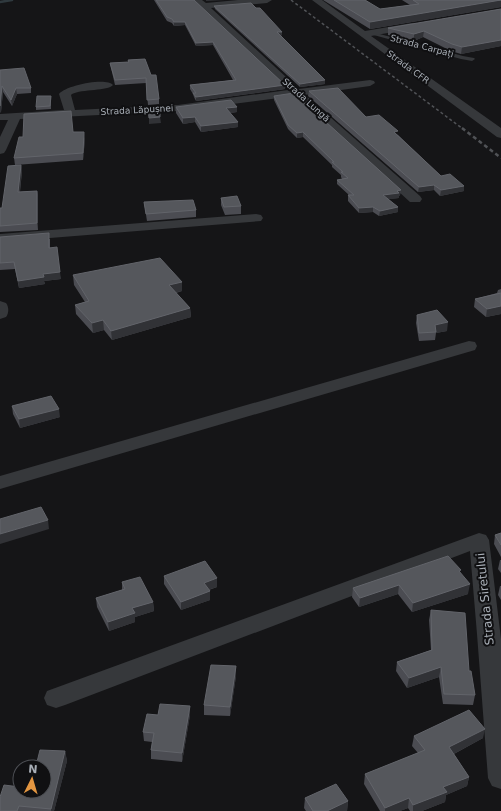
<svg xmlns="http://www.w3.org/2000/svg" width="501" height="811" viewBox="0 0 501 811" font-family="'DejaVu Sans',sans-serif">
  <rect width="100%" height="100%" fill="#151517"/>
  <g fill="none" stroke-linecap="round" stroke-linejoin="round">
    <!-- stream -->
    <path stroke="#2f393e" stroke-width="2.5" d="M0,2L12,0"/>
    <!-- lane -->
    <path fill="#36383b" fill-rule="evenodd" d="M372,32L463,56L474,58L475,59L472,61L461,59L370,34V33Z"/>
    <!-- street -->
    <g fill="#36383b" fill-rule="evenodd">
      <path d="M192,0H202L206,3L238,0H272L267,3L211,8L299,89L370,80L374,81L375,83L370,86L305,95L420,196L422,199L420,202H410L294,96L178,111L20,119L6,150L4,153L0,154V137L8,120H0V114L64,110L59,94C66,85 107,77 113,85C108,91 82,89 72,94L71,95L75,110L178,105L288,90Z"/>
      <path d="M312,0H322L365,31L412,23L415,24L417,26L415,28L371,36L501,128V138L497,137Z"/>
      <path d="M256,214L261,215L263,218L261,221L0,242V234Z"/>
      <path d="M0,301L6,303C9,307 9,313 6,317L0,319Z"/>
      <path d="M469,341L475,342L477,346L475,350L0,489V476Z"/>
      <path d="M479,533L486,535L489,540L501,639V789L492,786L488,778L477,634L470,551L65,705L56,708L47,705L44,698L47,691Z"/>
    </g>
    <!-- rail-far1 -->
    <path stroke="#505256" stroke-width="1.5" stroke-dasharray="3 2.5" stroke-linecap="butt" d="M291,0L463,129"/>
    <!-- rail -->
    <path stroke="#505256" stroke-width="2.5" stroke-dasharray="4 3" stroke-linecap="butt" d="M462,128L501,158"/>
  </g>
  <!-- wall -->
  <g fill="#4b4c52">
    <path d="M154,0H194L285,89L196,101L194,97L193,94L190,89V85L233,80L213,45L196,46L185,25L174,26L172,23L167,21Z"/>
    <path d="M323,0H365L380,9L410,5L402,0H501V7L370,29Z"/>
    <path d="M214,6L282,35L280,36L325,84L300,87L215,9Z"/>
    <path d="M501,9V46L461,54L451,51L423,37L414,41L388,35V28Z"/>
    <path d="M145,59L159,99V104L148,105L146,83L115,85L111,68L110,63L128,62V60Z"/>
    <path d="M0,70L31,88V93L17,94L12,106L3,92L1,112Z"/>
    <path d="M309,91L366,117L398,135L441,176L464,186V191L440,196L434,190L418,192L308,96Z"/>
    <path d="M51,96V109L36,110V107Z"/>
    <path d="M274,96L401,190L400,195L399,196V198L388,199L398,207V212L379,216L373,212L359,213L348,201V195H349L337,184V180L342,179L341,177V175L332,167V165L303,137L297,138L288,129L274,100Z"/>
    <path d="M176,107H237V112L230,113L238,122V127L201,132L195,122L183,124L176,113Z"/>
    <path d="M73,132L85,139L83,160L15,165L14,158Z"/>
    <path d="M21,165L22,171L20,192L37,191L38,197V230L0,232V208H2Z"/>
    <path d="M221,198L241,206V214L225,215L221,205Z"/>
    <path d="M144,202L196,210V217L147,221Z"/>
    <path d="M0,237L50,239V247L61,279L44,281L45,284L19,288L15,269L0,270Z"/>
    <path d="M73,275L182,282V291L176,293L190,308L191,317L112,340L104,330L93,333L76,314L75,305L85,302L74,285Z"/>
    <path d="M501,289V314L486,317L474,307L475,299L497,293L498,290Z"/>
    <path d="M417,315L447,331L436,333L435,340L419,341L416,323Z"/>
    <path d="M12,406L60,417L20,428L13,414Z"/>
    <path d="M501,533V557L494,544L495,535Z"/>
    <path d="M500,560H501V573L498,569Z"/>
    <path d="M460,572L468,594L412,612L398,594L359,607L352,597L353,588Z"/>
    <path d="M164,576L217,587L209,590L210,591V600L181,610L164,584Z"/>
    <path d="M122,582L153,602L154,611L135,617V622L109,631L97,607L96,598L122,590Z"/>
    <path d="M500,586H501V600L498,595Z"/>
    <path d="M431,610L469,671L475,695L473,705L443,704L439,677L407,688L396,671L397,662L431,650L429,620Z"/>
    <path d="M236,666V676L230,716L204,715V705Z"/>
    <path d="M190,715L182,762L151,759V750L152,742L144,741L143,732Z"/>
    <path d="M414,736L483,738L454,754L469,777L467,786L446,795L445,802L422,811H410L408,808L400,811H380L364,784L365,774L418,753L412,746Z"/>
    <path d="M65,751L67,761L54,811H0L44,791L37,762Z"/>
    <path d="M305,798L348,801L347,811H306L304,808Z"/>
  </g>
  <!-- shaded-wall -->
  <g fill="#313236">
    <path d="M206,0H225L206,1Z"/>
    <path d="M501,0V7L370,29V22Z"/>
    <path d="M174,22H185V25L174,26Z"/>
    <path d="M424,31L423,37L414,41V34Z"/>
    <path d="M277,32H282V35L277,36Z"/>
    <path d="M501,40V46L461,54L462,47Z"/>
    <path d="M213,42V45L196,46V43Z"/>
    <path d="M325,80V84L300,87V84Z"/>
    <path d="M285,85V89L196,101V97Z"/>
    <path d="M2,86L3,92L1,112L0,113V106Z"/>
    <path d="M16,88L17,94L12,106L11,100Z"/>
    <path d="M237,107V112L226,114V108Z"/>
    <path d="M160,117L161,123L149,124V118Z"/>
    <path d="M195,117V122L183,124V118Z"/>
    <path d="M238,122V127L201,132V126Z"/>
    <path d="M84,132L85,139L83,160V153Z"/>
    <path d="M303,132V137L297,138V133Z"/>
    <path d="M21,165L22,171L19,198L18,192Z"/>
    <path d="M434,185V190L418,192L419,187Z"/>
    <path d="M464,186V191L440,196L441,190Z"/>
    <path d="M401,190L400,195L399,196V198L382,200L383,195Z"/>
    <path d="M37,191L38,197V230L37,223Z"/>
    <path d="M373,207V212L359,213V208Z"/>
    <path d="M398,207V212L379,216L380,211Z"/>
    <path d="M60,272L61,279L44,281L45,284L19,288L18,281L43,274Z"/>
    <path d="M182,282V291L169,294V285Z"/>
    <path d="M501,306V314L486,317L487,309Z"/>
    <path d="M190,308L191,317L112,340L111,331Z"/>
    <path d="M103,320L104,330L93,333L92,323Z"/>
    <path d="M448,322L447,331L436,333L435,325Z"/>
    <path d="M59,409L60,417L20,428L19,419Z"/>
    <path d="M48,520L49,529L0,544V534Z"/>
    <path d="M217,578V587L204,591V583Z"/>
    <path d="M470,584L468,594L412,612L413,603Z"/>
    <path d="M399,585L398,594L359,607L360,598Z"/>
    <path d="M210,591V600L181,610V602Z"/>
    <path d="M153,602L154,611L135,617V622L109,631L108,622L132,608Z"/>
    <path d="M236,666V676L230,716V707Z"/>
    <path d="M441,667L439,677L407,688L409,678Z"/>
    <path d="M190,706V715L182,762V753Z"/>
    <path d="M485,729L483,738L448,757L449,747Z"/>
    <path d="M65,751L67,761L54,811H51V809Z"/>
    <path d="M469,777L467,786L446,795L445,802L422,811H413V805L443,787Z"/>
    <path d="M409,798L408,808L400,811H385V808Z"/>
    <path d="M348,801L347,811H327Z"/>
  </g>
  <!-- building -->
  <g fill="#55575c" stroke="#62646a">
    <path d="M156,0H194L285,85L196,97L193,93H196L190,85L236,80L213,42L196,43L185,22H174L172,19L167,17Z"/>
    <path d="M334,0H365L380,9L419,4L413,0H501L370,22Z"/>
    <path d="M251,3L256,8H260L282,32H277L325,80L300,84L214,6Z"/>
    <path d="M501,9V40L462,47L452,44L424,31L414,34L388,28Z"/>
    <path d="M145,59L151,75H156L159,99L147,100L146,78L115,80L110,63L129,62L128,60Z"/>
    <path d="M24,68L31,88H16L11,100L2,86L0,106V70Z"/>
    <path d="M338,88L366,117L379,115L398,131L394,132L441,176L450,174L464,186L441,190L434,185L419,187L309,91Z"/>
    <path d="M294,93L401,190L397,191L399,193L383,195L398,207L380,211L373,207L359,208L348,195H354L337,180L348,178L341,172H343L332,162H334L303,132L297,133L288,125L274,96Z"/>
    <path d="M37,96H51L50,106L36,107Z"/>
    <path d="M231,100L237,107L226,108L238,122L201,126L195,117L183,118L176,107Z"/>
    <path d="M148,108H160V117L149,118Z"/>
    <path d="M71,111L73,132H84L83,153L14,158L19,137H23L24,114Z"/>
    <path d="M21,165L18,192L37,191V223L0,226V208H2L8,166Z"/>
    <path d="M237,196L241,206L224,207L221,198Z"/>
    <path d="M193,200L196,210L146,214L144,202Z"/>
    <path d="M49,233V248L57,247L60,272L43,274L44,277L18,281L14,262L0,263V237Z"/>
    <path d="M160,258L182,282L169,285L190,308L111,331L103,320L92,323L75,305L89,301L73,275Z"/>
    <path d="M501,293V306L487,309L475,299Z"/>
    <path d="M437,310L448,322L435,325L436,332L419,333L417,315Z"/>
    <path d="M51,396L59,409L19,419L12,406Z"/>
    <path d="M41,507L48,520L0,534V519Z"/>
    <path d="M501,533V545L495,535Z"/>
    <path d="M448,556L461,570L459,571L470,584L413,603L399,585L360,598L353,588Z"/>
    <path d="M205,561L217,578L204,583L210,591L181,602L164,576Z"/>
    <path d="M140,577L153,602L132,608L135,613L108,622L96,598L125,589L122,582Z"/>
    <path d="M431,610L465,613L469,671H471L475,695L444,694L441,667L409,678L397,662L432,650Z"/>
    <path d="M211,665L236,666L230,707L204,705Z"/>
    <path d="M160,704L190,706L182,753L151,750L154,733L143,732L147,714L158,715Z"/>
    <path d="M469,710L485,729L449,747L469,777L443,787L447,792L413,805L409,798L385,808L365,774L425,750L414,736Z"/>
    <path d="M40,750L65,751L51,809L19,806L17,811H0V797L4,785L20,787V791H44V767H30L32,761L37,762Z"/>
    <path d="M336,784L348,801L327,811H313L305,798Z"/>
  </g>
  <g text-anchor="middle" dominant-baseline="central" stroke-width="4" stroke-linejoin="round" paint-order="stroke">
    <!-- far-street labels -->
    <g font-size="9" fill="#a8aeb6" stroke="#101012">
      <text transform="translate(422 46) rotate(15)">Strada Carpați</text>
      <text transform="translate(408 67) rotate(36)">Strada CFR</text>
      <text transform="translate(306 100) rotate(42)">Strada Lungă</text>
      <text transform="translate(137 110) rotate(-3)">Strada Lăpușnei</text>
    </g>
    <!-- near-street labels -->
    <g font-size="12" fill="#a8aeb6" stroke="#101012">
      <text transform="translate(485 599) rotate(-96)">Strada Siretului</text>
    </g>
  </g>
  <!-- north arrow -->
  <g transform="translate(32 779) rotate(5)"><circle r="19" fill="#101012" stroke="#4d4f54"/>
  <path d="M0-3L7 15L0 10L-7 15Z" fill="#e39641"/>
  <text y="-6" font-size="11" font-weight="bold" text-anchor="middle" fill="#a8aeb6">N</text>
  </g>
</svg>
